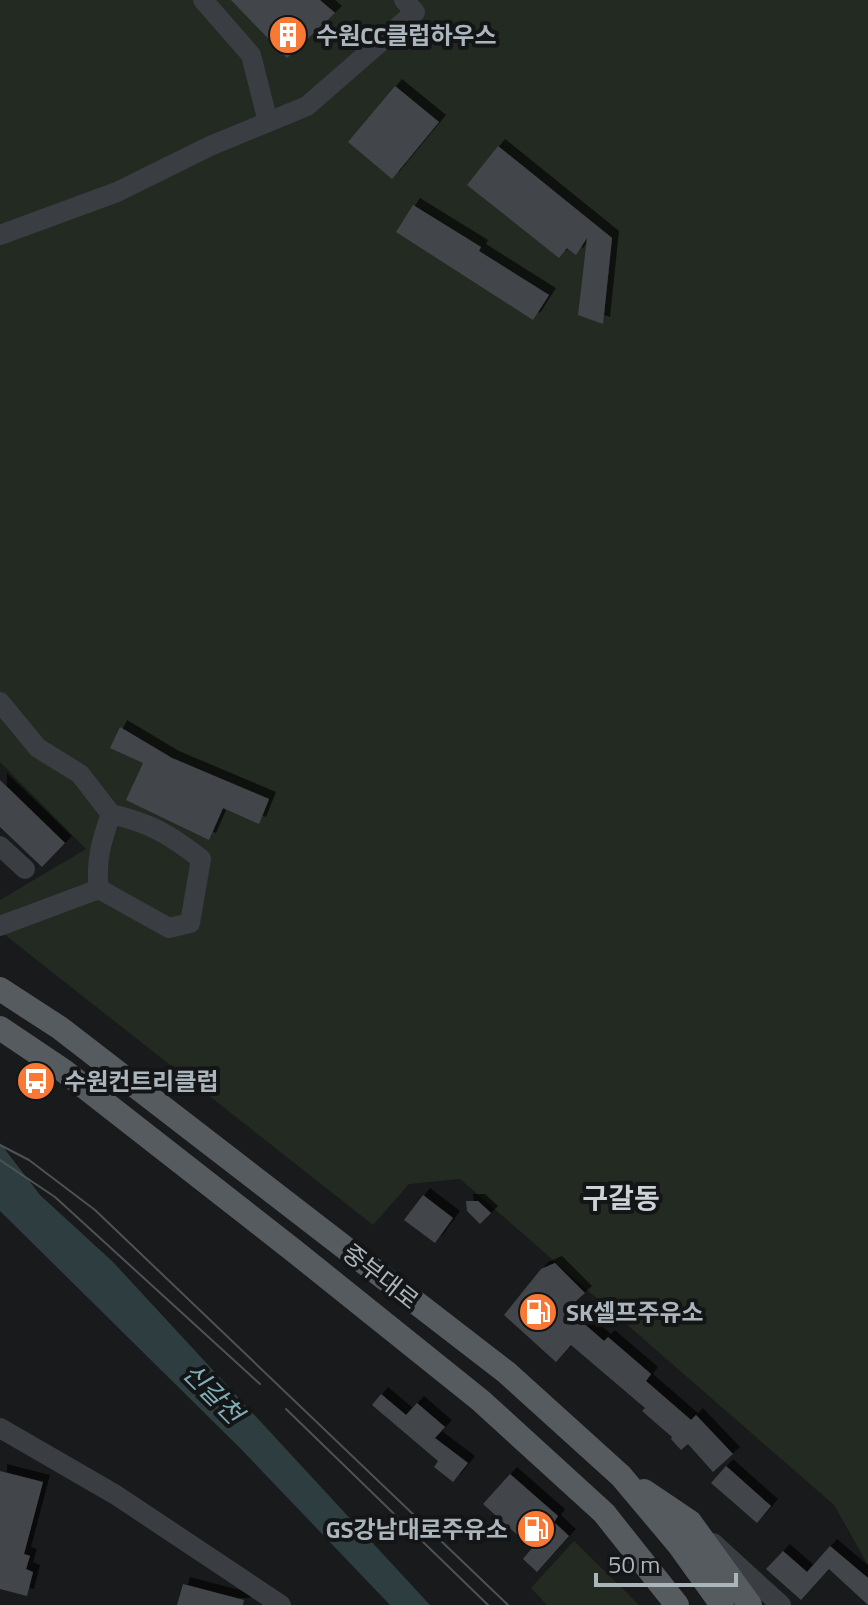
<svg xmlns="http://www.w3.org/2000/svg" width="868" height="1605" viewBox="0 0 868 1605" font-family="'Titillium Web','Noto Sans KR',sans-serif">
  <defs>
    <filter id="shadow"><feDropShadow dx="7" dy="-7" stdDeviation="0" flood-color="#0009"/></filter>
  </defs>
  <rect width="100%" height="100%" fill="#191a1c"/>
  <!-- green -->
  <g fill="#222a21">
    <path d="M0,0H868V1565L834,1505L460,1179L409,1184L373,1225L0,931V900L86,849L0,762Z"/>
    <path d="M574,1541L639,1605H547L531,1588Z"/>
  </g>
  <!-- water -->
  <path fill="#2e3e40" d="M0,1143L40,1195L113,1262L430,1605H390L240,1448L0,1211Z"/>
  <!-- building -->
  <g fill="#434549" filter="url(#shadow)">
    <path d="M231,0H320L335,13L287,58Z"/>
    <path d="M395,86L439,122L392,179L348,142Z"/>
    <path d="M498,146L612,238L603,324L578,315L587,238L576,255L567,248L559,258L467,185Z"/>
    <path d="M413,205L481,247L479,251L549,295L533,320L396,232Z"/>
    <path d="M120,727L172,758L269,799L259,824L223,808L209,840L126,800L143,763L110,748Z"/>
    <path d="M0,780L65,843L42,867L0,827Z"/>
    <path d="M423,1195L453,1218L435,1243L404,1220Z"/>
    <path d="M466,1201H478L491,1213L480,1224L467,1211Z"/>
    <path d="M555,1263L585,1293L567,1309L604,1341L608,1337L651,1374L646,1381L691,1420L696,1415L733,1454L713,1472L688,1444L681,1450L671,1439L672,1437L642,1411L645,1408L571,1345L556,1362L504,1315L541,1269Z"/>
    <path d="M381,1394L406,1415L417,1403L445,1427L435,1438L468,1463L453,1482L434,1467L438,1461L372,1405Z"/>
    <path d="M726,1466L771,1506L757,1523L711,1483Z"/>
    <path d="M0,1471L43,1482L24,1554L30,1556L26,1569L33,1572L27,1596L0,1589Z"/>
    <path d="M510,1474L558,1516L554,1522L569,1536L537,1572L523,1559L532,1548L483,1504Z"/>
    <path d="M830,1546L868,1578V1605L829,1569L801,1600L766,1569L783,1551L807,1572Z"/>
    <path d="M183,1584L244,1600L243,1605H177Z"/>
  </g>
  <g fill="none" stroke-linecap="round" stroke-linejoin="round">
    <!-- minor -->
    <g stroke="#3a3d41" stroke-width="20">
      <path d="M203,0L251,55L268,122"/>
      <path d="M0,235L117,192L210,146L307,106L415,12L404,0"/>
      <path d="M0,702L38,748L80,774L111,814"/>
      <path d="M0,846L25,869"/>
      <path d="M0,926L99,889L169,928L190,923L201,859C169,834 150,823 111,814C102,839 95,862 99,889"/>
      <path d="M0,1428L116,1495L281,1605"/>
      <path d="M713,1543L781,1605"/>
    </g>
    <!-- major -->
    <g stroke="#565b60" stroke-width="24">
      <path d="M0,989L60,1028L506,1372L621,1476L679,1545L722,1605"/>
      <path d="M0,1028L64,1071L293,1250L480,1400L604,1513L677,1605"/>
      <path d="M644,1491L690,1522L750,1605"/>
    </g>
    <!-- tram -->
    <g stroke="#4d5256" stroke-width="2">
      <path d="M0,1145L29,1160L95,1210L508,1605"/>
      <path d="M0,1160L55,1197L260,1384"/>
      <path d="M286,1409L488,1605"/>
    </g>
  </g>
  <!-- icons -->
  <defs>
    <symbol id="building-disc" viewBox="-11 -11 22 22"><circle r="9.5" fill="#f97934" stroke="#141517"/><path d="M-4-6H4V6H1V3H-1V6H-4ZM-2.5-4.3h1.7v1.8h-1.7ZM.8-4.3h1.7v1.8H.8ZM-2.5-1h1.7V.8h-1.7ZM.8-1h1.7V.8H.8Z" fill="#fff"/></symbol>
    <symbol id="bus-disc" viewBox="-11 -11 22 22"><circle r="9.5" fill="#f97934" stroke="#141517"/><path d="M-5-6H5V4H4V6H2V4H-2V6H-4V4H-5ZM-3.5-4V0h7V-4ZM-3.5 1.2v1.5H-2V1.2ZM2 1.2v1.5H3.5V1.2Z" fill="#fff"/></symbol>
    <symbol id="fuel-disc" viewBox="-11 -11 22 22"><circle r="9.5" fill="#f97934" stroke="#141517"/><path d="M-5.5-6h7V0h2V4h1.3V-2.5L3-4.5l.8-.8L6-3V5H2.5V1h-1V6h-7ZM-4.2-4.7v3.2H.2V-4.7Z" fill="#fff"/></symbol>
  </defs>
  <g fill-rule="evenodd">
    <use href="#building-disc" x="266" y="13" width="44" height="44"/>
    <use href="#bus-disc" x="14" y="1059" width="44" height="44"/>
    <use href="#fuel-disc" x="516" y="1290" width="44" height="44"/>
    <use href="#fuel-disc" x="514" y="1507" width="44" height="44"/>
  </g>
  <g text-anchor="middle" dominant-baseline="central" stroke-width="8" stroke-linejoin="round" paint-order="stroke">
    <!-- poi labels -->
    <g font-size="24" font-weight="bold" fill="#abb5bc" stroke="#141517" text-anchor="start">
      <text x="316" y="35">수원CC클럽하우스</text>
      <text x="64" y="1081">수원컨트리클럽</text>
      <text x="566" y="1312">SK셀프주유소</text>
      <text x="508" y="1529" text-anchor="end">GS강남대로주유소</text>
    </g>
    <!-- street labels -->
    <g font-size="24" fill="#abb5bc" stroke="#141517">
      <text transform="translate(381 1276) rotate(38)">중부대로</text>
    </g>
    <!-- water labels -->
    <g font-size="26" font-style="italic" fill="#82afb7" stroke="#141517">
      <text transform="translate(213 1393) rotate(45)">신갈천</text>
    </g>
    <!-- quarter labels -->
    <g font-size="28" font-weight="bold" fill="#ccd3d7" stroke="#141517">
      <text x="621" y="1197">구갈동</text>
    </g>
  </g>
  <!-- scale -->
  <path d="M596 1573v12h140v-12" fill="none" stroke="#abb5bc" stroke-width="4"/>
  <text x="608" y="1573" font-size="24" fill="#abb5bc" stroke="#141517" stroke-width="6" paint-order="stroke">50 m</text>
</svg>
